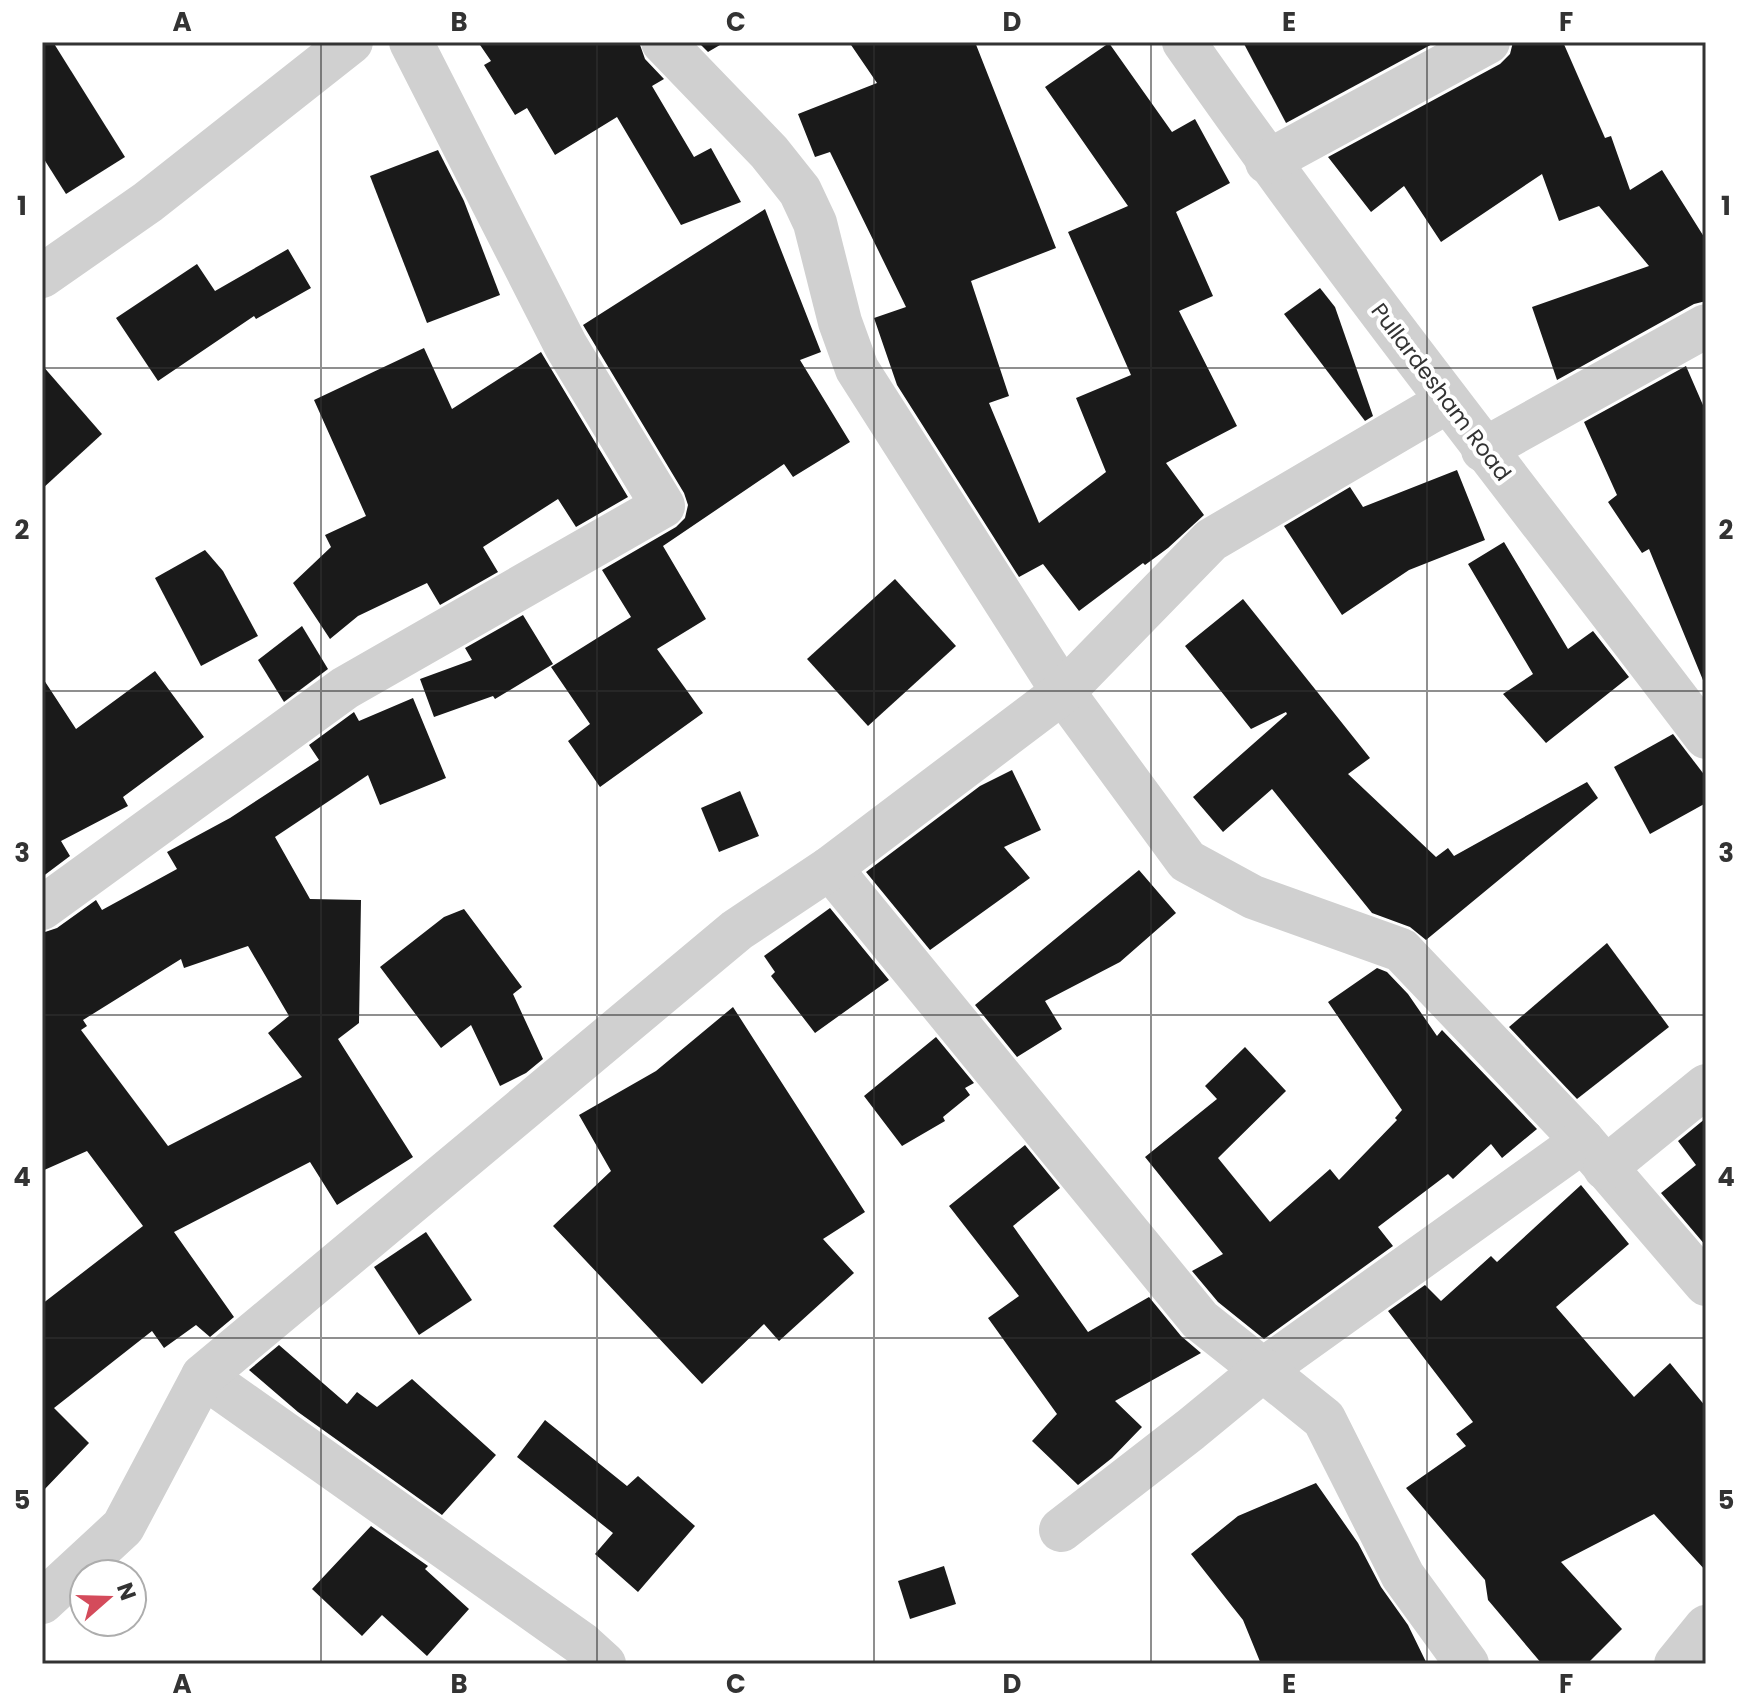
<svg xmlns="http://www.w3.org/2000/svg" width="1748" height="1706" viewBox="0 0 1748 1706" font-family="Poppins,sans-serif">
  <rect width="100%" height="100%" fill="#fff"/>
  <!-- building -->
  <g fill="#1a1a1a" fill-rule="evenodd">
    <path d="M42,42H53L125,157L66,194L42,156Z"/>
    <path d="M478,42H639L645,59L664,79L652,86L694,157L711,148L741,202L681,225L617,117L555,155L527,108L515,115L484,65L491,61Z"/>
    <path d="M698,42H725L708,52Z"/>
    <path d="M849,42H975L1056,248L971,281L1009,396L989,403L1039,523L1106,472L1076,398L1131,375L1068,232L1128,206L1045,87L1109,43L1172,132L1195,119L1230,183L1176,212L1213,296L1179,311L1237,426L1166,463L1204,515L1168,548L1145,565L1143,563L1079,611L1043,564L1019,577L897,385L874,318L906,307L830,152L815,157L798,114L877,83Z"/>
    <path d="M1243,42H1436L1286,123Z"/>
    <path d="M1513,42H1563L1605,138L1611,136L1630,190L1662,170L1706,240V301L1694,304L1557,380L1532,307L1649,266L1599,206L1559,221L1542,174L1441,242L1404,186L1371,212L1328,157L1500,64L1510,54Z"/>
    <path d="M438,150L464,201L500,295L427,323L370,176Z"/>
    <path d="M765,209L821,352L800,360L850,442L793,477L784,464L663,546L706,619L657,649L703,713L600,787L568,741L590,724L551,667L631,617L602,570L676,527L685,518L688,505L684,493L583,325Z"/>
    <path d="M288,249L311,288L256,319L254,316L158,381L116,318L197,264L215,291Z"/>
    <path d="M1320,288L1335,307L1373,416L1365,421L1284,314Z"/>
    <path d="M424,348L452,409L541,352L628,497L576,527L558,499L483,547L498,572L440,605L427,583L358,616L330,639L293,583L331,547L325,535L366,516L314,400Z"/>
    <path d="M42,365L102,434L42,489Z"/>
    <path d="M1686,366L1706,412L1705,685L1649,549L1642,553L1608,502L1617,495L1584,422Z"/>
    <path d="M1457,470L1485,540L1409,570L1342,615L1284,526L1350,487L1363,507Z"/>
    <path d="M1504,542L1568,649L1593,631L1629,677L1546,743L1503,694L1533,674L1468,564Z"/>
    <path d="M205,550L223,571L258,636L201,666L155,578Z"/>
    <path d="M895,579L956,646L868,726L807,659Z"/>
    <path d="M1243,599L1370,758L1348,774L1436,857L1448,848L1454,856L1587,782L1598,798L1426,940L1410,927L1372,913L1272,789L1223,832L1193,797L1287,714L1286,712L1251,729L1185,646Z"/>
    <path d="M523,615L553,664L495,699L493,696L434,717L420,679L472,660L465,648Z"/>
    <path d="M302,626L328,669L284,702L258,660Z"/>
    <path d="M155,671L204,737L123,797L128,806L61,841L70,856L42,877V677L76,729Z"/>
    <path d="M413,698L446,778L380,805L368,775L275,837L310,899L361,900L359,1023L338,1039L413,1157L337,1205L310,1162L174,1232L234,1317L210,1337L196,1325L164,1348L152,1331L54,1408L89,1443L42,1492V1304L143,1226L87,1151L42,1171V933L57,928L96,900L102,910L177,869L167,852L230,818L319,760L309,745L354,712L359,721ZM248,946L289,1016L268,1033L302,1077L168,1146L81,1030L87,1026L83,1020L181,959L184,968Z"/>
    <path d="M1673,734L1706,777V803L1650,834L1614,767Z"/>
    <path d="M1012,770L1041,830L1004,847L1030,878L930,950L866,872L980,786Z"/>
    <path d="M740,791L759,836L719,852L701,808Z"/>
    <path d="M1139,870L1176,913L1120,962L1045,1001L1062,1029L1017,1057L975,1005Z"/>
    <path d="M830,908L889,980L815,1033L771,976L775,972L764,956Z"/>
    <path d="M464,909L522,987L513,994L543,1059L526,1073L500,1086L471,1025L441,1048L380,967L444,917Z"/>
    <path d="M1607,943L1669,1027L1577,1099L1509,1027Z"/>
    <path d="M1377,968L1387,972L1408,994L1437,1036L1442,1030L1537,1129L1502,1158L1491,1144L1453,1179L1448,1174L1378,1227L1393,1246L1264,1339L1218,1302L1192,1271L1223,1254L1145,1157L1217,1099L1205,1086L1245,1047L1286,1091L1218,1158L1270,1222L1330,1169L1339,1180L1397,1120L1395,1118L1402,1110L1328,1002Z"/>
    <path d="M733,1007L865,1212L823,1239L854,1273L779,1341L764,1324L702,1384L553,1226L611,1171L579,1115L656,1071Z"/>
    <path d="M936,1037L974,1083L965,1088L970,1095L943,1117L945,1121L902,1146L864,1096Z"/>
    <path d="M1706,1118V1246L1661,1193L1696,1165L1678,1141Z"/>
    <path d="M1025,1145L1060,1188L1013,1226L1088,1332L1149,1297L1181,1336L1201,1353L1115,1401L1142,1427L1112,1458L1078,1485L1032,1441L1057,1414L988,1318L1019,1296L949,1206Z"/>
    <path d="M1581,1185L1629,1244L1556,1307L1634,1397L1670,1363L1706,1407V1571L1654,1514L1561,1562L1622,1629L1587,1664H1542L1488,1600L1485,1580L1406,1488L1466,1446L1456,1434L1473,1422L1388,1311L1425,1285L1441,1301L1491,1256L1497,1262Z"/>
    <path d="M426,1232L472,1300L419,1335L374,1267Z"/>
    <path d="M279,1345L347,1404L357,1392L377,1407L412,1379L496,1455L442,1515L298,1412L249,1370Z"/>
    <path d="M545,1420L627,1486L638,1476L695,1526L638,1592L595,1554L613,1533L517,1457Z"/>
    <path d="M1316,1483L1358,1543L1381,1587L1408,1625L1427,1664H1261L1243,1620L1191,1554L1238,1516Z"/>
    <path d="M371,1526L428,1566L425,1569L469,1609L427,1656L382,1615L362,1636L312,1589Z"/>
    <path d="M944,1566L956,1604L910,1619L898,1581Z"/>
  </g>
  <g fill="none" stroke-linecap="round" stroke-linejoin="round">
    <!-- minor -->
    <g stroke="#d0d0d0" stroke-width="44">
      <path d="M663,42L769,152L800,191L815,223L840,322L857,369L1063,692L1187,861L1253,897L1401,950L1583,1141L1706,1284"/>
      <path d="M1184,42C1350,280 1531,506 1706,737"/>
      <path d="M1267,162L1488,42"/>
      <path d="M42,276L148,202L351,42"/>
      <path d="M1483,450L1706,326"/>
      <path d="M830,868L1200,1320L1263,1370L1583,1141"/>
      <path d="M42,908L345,688L663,506L566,346L411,42"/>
      <path d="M1605,1168L1706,1086"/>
      <path d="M203,1376L582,1644L604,1664"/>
      <path d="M1061,1530L1190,1430L1263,1370L1324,1419L1403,1576L1467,1664"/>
      <path d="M42,1602L123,1527L203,1376L737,930L830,868L1063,692L1211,540L1448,401"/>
      <path d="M1676,1664L1706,1627"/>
    </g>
  </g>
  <!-- grid -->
  <path fill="none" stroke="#333" stroke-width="2" stroke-opacity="0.55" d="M321,42V1664M597,42V1664M874,42V1664M1151,42V1664M1427,42V1664M42,368H1706M42,691H1706M42,1015H1706M42,1338H1706"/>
  <g text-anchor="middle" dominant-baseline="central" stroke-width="8" stroke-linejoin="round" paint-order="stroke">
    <!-- street labels -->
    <g font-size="22" fill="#333" stroke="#fff">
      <text transform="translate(1441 392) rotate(53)">Pullardesham Road</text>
    </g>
  </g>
  <!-- border -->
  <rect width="1748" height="1706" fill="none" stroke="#ffffff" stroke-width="88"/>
  <!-- north arrow -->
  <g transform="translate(108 1598) rotate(70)"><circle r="38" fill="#ffffff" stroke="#adadad" stroke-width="2"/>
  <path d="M0-6L14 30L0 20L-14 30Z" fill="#d44b5b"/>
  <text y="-12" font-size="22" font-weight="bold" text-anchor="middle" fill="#333333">N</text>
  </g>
  <rect x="44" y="44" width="1660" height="1618" fill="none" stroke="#333" stroke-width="3"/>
  <g font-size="26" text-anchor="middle" font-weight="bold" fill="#333">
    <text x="182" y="31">A</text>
    <text x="459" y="31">B</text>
    <text x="736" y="31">C</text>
    <text x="1012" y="31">D</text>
    <text x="1289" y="31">E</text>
    <text x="1566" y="31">F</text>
    <text x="22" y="215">1</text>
    <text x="1726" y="215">1</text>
    <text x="22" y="539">2</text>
    <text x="1726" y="539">2</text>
    <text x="22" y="862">3</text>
    <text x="1726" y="862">3</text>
    <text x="22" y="1186">4</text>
    <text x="1726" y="1186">4</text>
    <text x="22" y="1509">5</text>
    <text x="1726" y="1509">5</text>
    <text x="182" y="1693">A</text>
    <text x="459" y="1693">B</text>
    <text x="736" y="1693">C</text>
    <text x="1012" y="1693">D</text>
    <text x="1289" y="1693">E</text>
    <text x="1566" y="1693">F</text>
  </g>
</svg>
